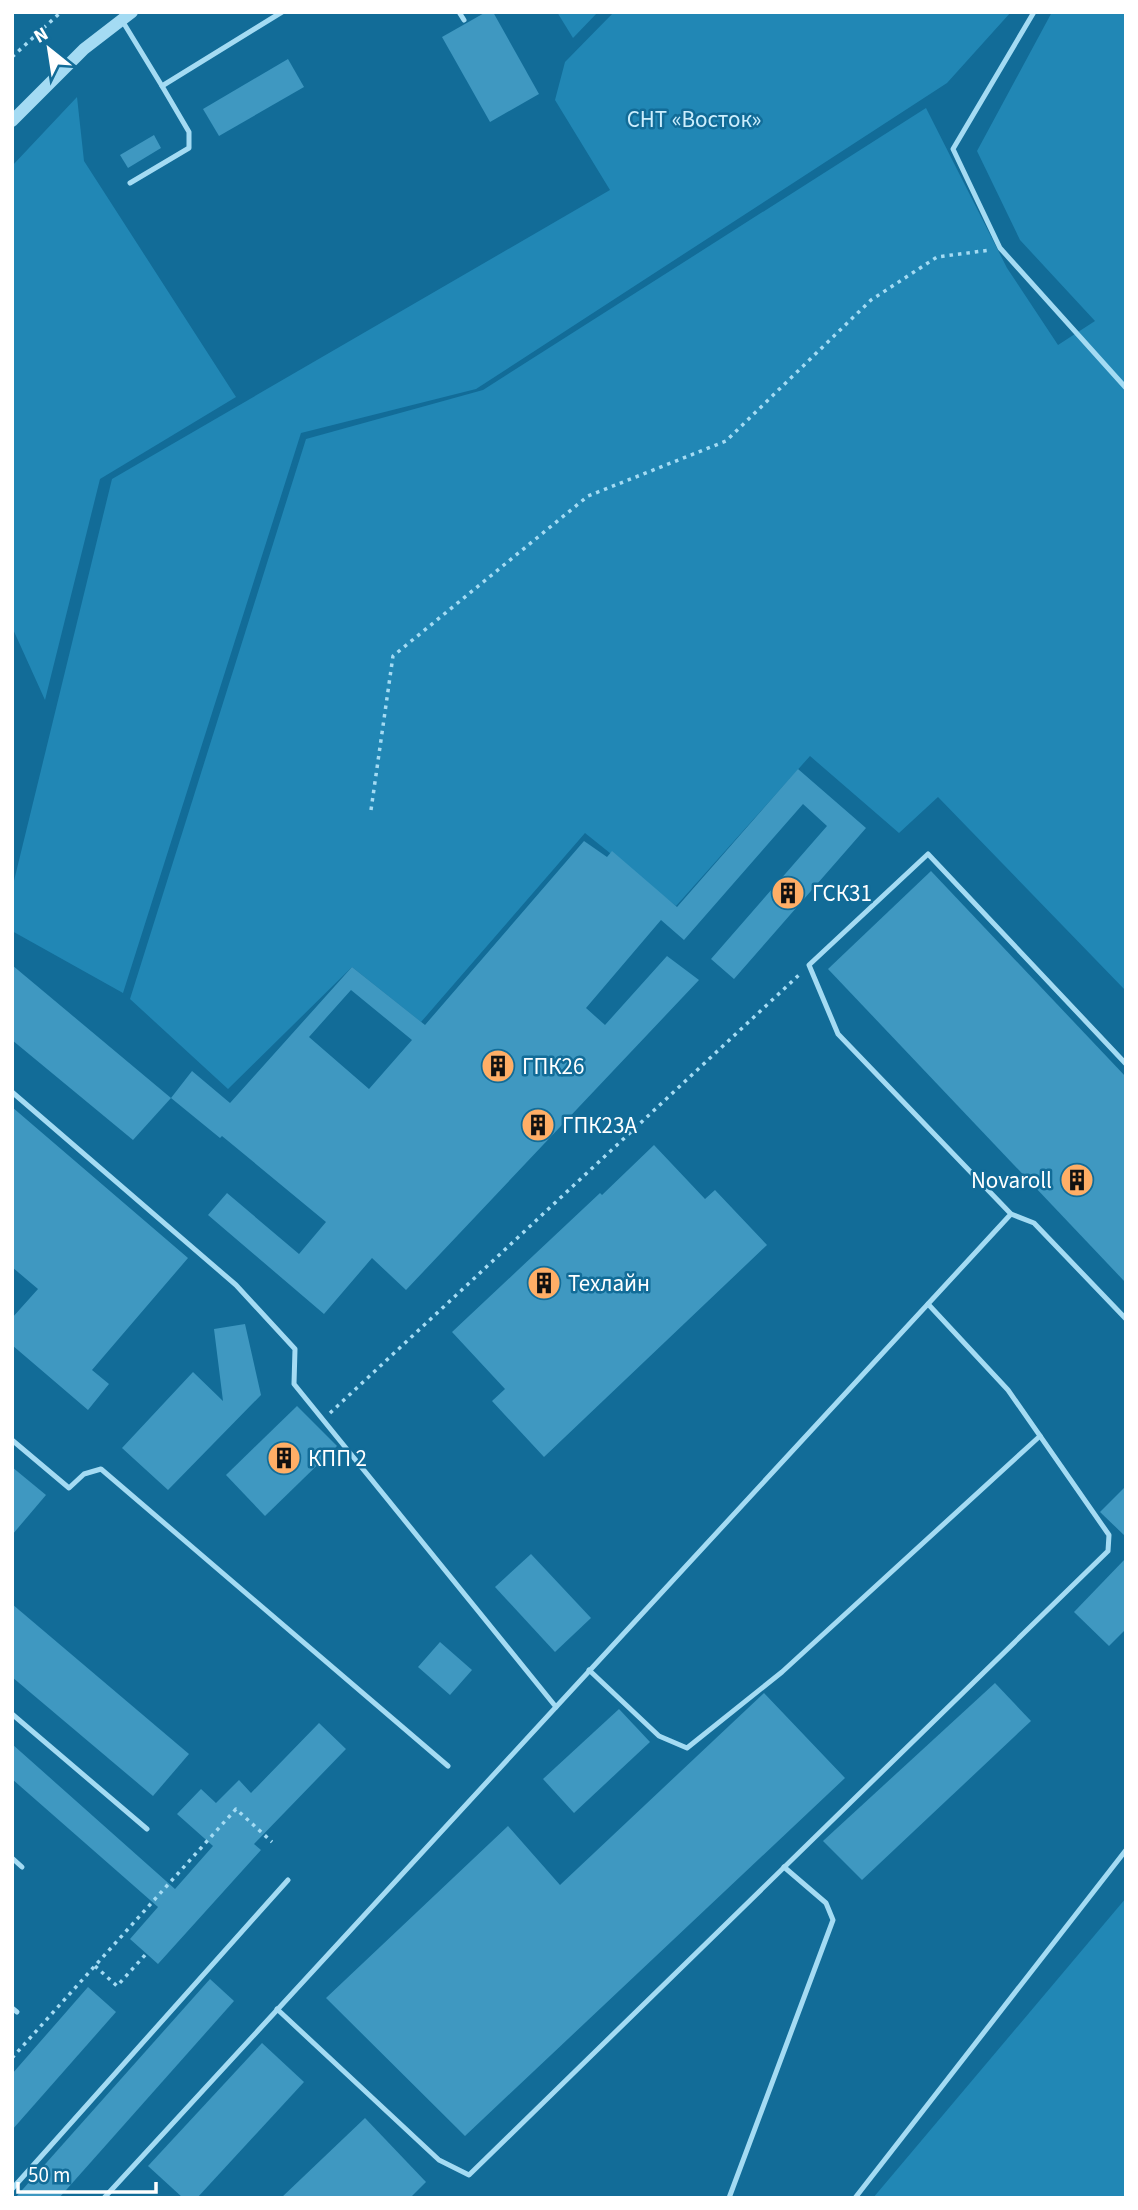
<svg xmlns="http://www.w3.org/2000/svg" width="1138" height="2210" viewBox="0 0 1138 2210" font-family="'Source Sans 3',sans-serif">
  <rect width="100%" height="100%" fill="#126c98"/>
  <!-- green -->
  <g fill="#2187b5">
    <path d="M557,12H598L573,38Z"/>
    <path d="M614,12H1011L947,83L476,389L301,433L123,993L12,931V889L112,479L610,190L555,100L565,62Z"/>
    <path d="M1052,12H1126V991L938,797L899,833L810,756L676,906L585,833L421,1022L352,967L228,1089L130,999L306,439L483,390L926,108L1007,268L1058,345L1095,321L1020,240L977,151Z"/>
    <path d="M77,97L84,161L236,397L100,479L45,700L12,627V166Z"/>
    <path d="M1126,1898V2198H873Z"/>
  </g>
  <!-- building -->
  <g fill="#3f98c1" fill-rule="evenodd">
    <path d="M486,12H493L539,94L490,122L442,37Z"/>
    <path d="M288,59L304,87L219,136L203,109Z"/>
    <path d="M154,135L161,148L128,168L120,155Z"/>
    <path d="M798,769L866,828L734,979L711,959L827,826L803,804L684,940L661,920L586,1008L605,1025L667,956L699,980L406,1290L372,1258L324,1314L208,1215L227,1193L299,1254L326,1222L222,1136L220,1138L171,1098L192,1071L230,1103L352,967L425,1025L584,841L607,857L612,851L677,907ZM351,990L412,1040L369,1089L309,1037Z"/>
    <path d="M931,871L1126,1077V1283L828,969Z"/>
    <path d="M12,965L171,1098L133,1140L12,1040Z"/>
    <path d="M12,1107L188,1258L92,1370L109,1384L88,1410L12,1345V1318L38,1289L12,1267Z"/>
    <path d="M654,1145L705,1199L715,1190L767,1245L544,1457L492,1401L505,1389L452,1332L600,1193L602,1195Z"/>
    <path d="M245,1324L261,1395L168,1490L122,1448L193,1372L223,1401L214,1329Z"/>
    <path d="M297,1406L337,1446L265,1516L226,1475Z"/>
    <path d="M12,1467L46,1495L12,1535Z"/>
    <path d="M1126,1486V1537L1100,1512Z"/>
    <path d="M531,1554L591,1618L555,1652L495,1587Z"/>
    <path d="M1126,1558V1629L1109,1646L1074,1612Z"/>
    <path d="M12,1604L189,1754L153,1796L12,1677Z"/>
    <path d="M440,1642L472,1670L450,1695L418,1667Z"/>
    <path d="M995,1683L1031,1721L862,1880L823,1841Z"/>
    <path d="M764,1693L845,1778L465,2136L326,1998L508,1826L560,1885Z"/>
    <path d="M619,1709L650,1742L574,1813L543,1779Z"/>
    <path d="M319,1723L346,1749L254,1844L261,1850L158,1964L130,1939L158,1907L12,1779V1744L175,1889L213,1846L177,1814L201,1789L216,1803L239,1780L251,1793Z"/>
    <path d="M210,1979L234,2001L59,2198H15Z"/>
    <path d="M88,1987L116,2012L12,2130V2074Z"/>
    <path d="M262,2043L304,2082L197,2198H183L148,2166Z"/>
    <path d="M365,2118L426,2182L410,2198H281Z"/>
  </g>
  <g fill="none" stroke-linecap="round" stroke-linejoin="round">
    <!-- path -->
    <g stroke="#a4dbf3" stroke-width="3.5" stroke-dasharray="3.5 5" stroke-linecap="butt">
      <path d="M12,57L61,12"/>
      <path d="M371,810L393,656L588,496L726,441L871,300L937,257L990,250"/>
      <path d="M330,1413L800,974"/>
      <path d="M95,1966L117,1986L146,1954"/>
      <path d="M12,2058L236,1809L272,1842"/>
    </g>
    <!-- service -->
    <g stroke="#a4dbf3" stroke-width="5">
      <path d="M459,12L464,20"/>
      <path d="M1034,12L953,149L1000,248L1126,388"/>
      <path d="M123,22L162,86L282,12"/>
      <path d="M130,183L189,148V132L162,86"/>
      <path d="M12,1092L236,1285L295,1349L294,1384L556,1707L104,2198"/>
      <path d="M1011,1214L1034,1223L1126,1319"/>
      <path d="M12,1440L69,1488L84,1474L101,1469L448,1766"/>
      <path d="M589,1670L659,1736L687,1748L782,1672L1040,1436"/>
      <path d="M556,1707L1011,1214L838,1034L809,965L928,854L1126,1064"/>
      <path d="M12,1714L147,1829"/>
      <path d="M12,1858L22,1867"/>
      <path d="M12,2008L17,2012"/>
      <path d="M277,2009L439,2160L469,2175L1108,1551L1109,1535L1008,1390L928,1304"/>
      <path d="M12,2189L288,1880"/>
      <path d="M729,2198L833,1920L826,1903L784,1867"/>
      <path d="M855,2198L1126,1850"/>
    </g>
    <!-- tertiary -->
    <path stroke="#a4dbf3" stroke-width="12" d="M12,121L84,49L132,12"/>
  </g>
  <!-- icons -->
  <defs>
    <symbol id="building-disc" viewBox="-11 -11 22 22"><circle r="9.5" fill="#ffae66" stroke="#126c98"/><path d="M-4-6H4V6H1V3H-1V6H-4ZM-2.5-4.3h1.7v1.8h-1.7ZM.8-4.3h1.7v1.8H.8ZM-2.5-1h1.7V.8h-1.7ZM.8-1h1.7V.8H.8Z" fill="#111"/></symbol>
  </defs>
  <g fill-rule="evenodd">
    <use href="#building-disc" x="769" y="874" width="38" height="38"/>
    <use href="#building-disc" x="479" y="1047" width="38" height="38"/>
    <use href="#building-disc" x="519" y="1106" width="38" height="38"/>
    <use href="#building-disc" x="1058" y="1161" width="38" height="38"/>
    <use href="#building-disc" x="525" y="1264" width="38" height="38"/>
    <use href="#building-disc" x="265" y="1439" width="38" height="38"/>
  </g>
  <g text-anchor="middle" dominant-baseline="central" stroke-width="5" stroke-linejoin="round" paint-order="stroke">
    <!-- park labels -->
    <g font-size="23" fill="#cceefd" stroke="#126c98">
      <text x="694" y="119">СНТ «Восток»</text>
    </g>
    <!-- poi labels -->
    <g font-size="23" fill="#fff" stroke="#126c98" text-anchor="start">
      <text x="812" y="893">ГСК31</text>
      <text x="522" y="1066">ГПК26</text>
      <text x="562" y="1125">ГПК23А</text>
      <text x="1052" y="1180" text-anchor="end">Novaroll</text>
      <text x="568" y="1283">Техлайн</text>
      <text x="308" y="1458">КПП 2</text>
    </g>
  </g>
  <!-- border -->
  <rect width="1138" height="2210" fill="none" stroke="#ffffff" stroke-width="28"/>
  <!-- north arrow -->
  <g transform="translate(49 49) rotate(330)" stroke="#126c98" stroke-width="5" paint-order="stroke">
  <path d="M0-5L12 26L0 18L-12 26Z" fill="#ffffff"/>
  <text y="-10" font-size="19" font-weight="bold" text-anchor="middle" fill="#ffffff">N</text>
  </g>
  <!-- scale -->
  <path d="M18 2182v10h138v-10" fill="none" stroke="#ffffff" stroke-width="3.5"/>
  <text x="28" y="2182" font-size="21" fill="#ffffff" stroke="#126c98" stroke-width="5" paint-order="stroke">50 m</text>
</svg>
